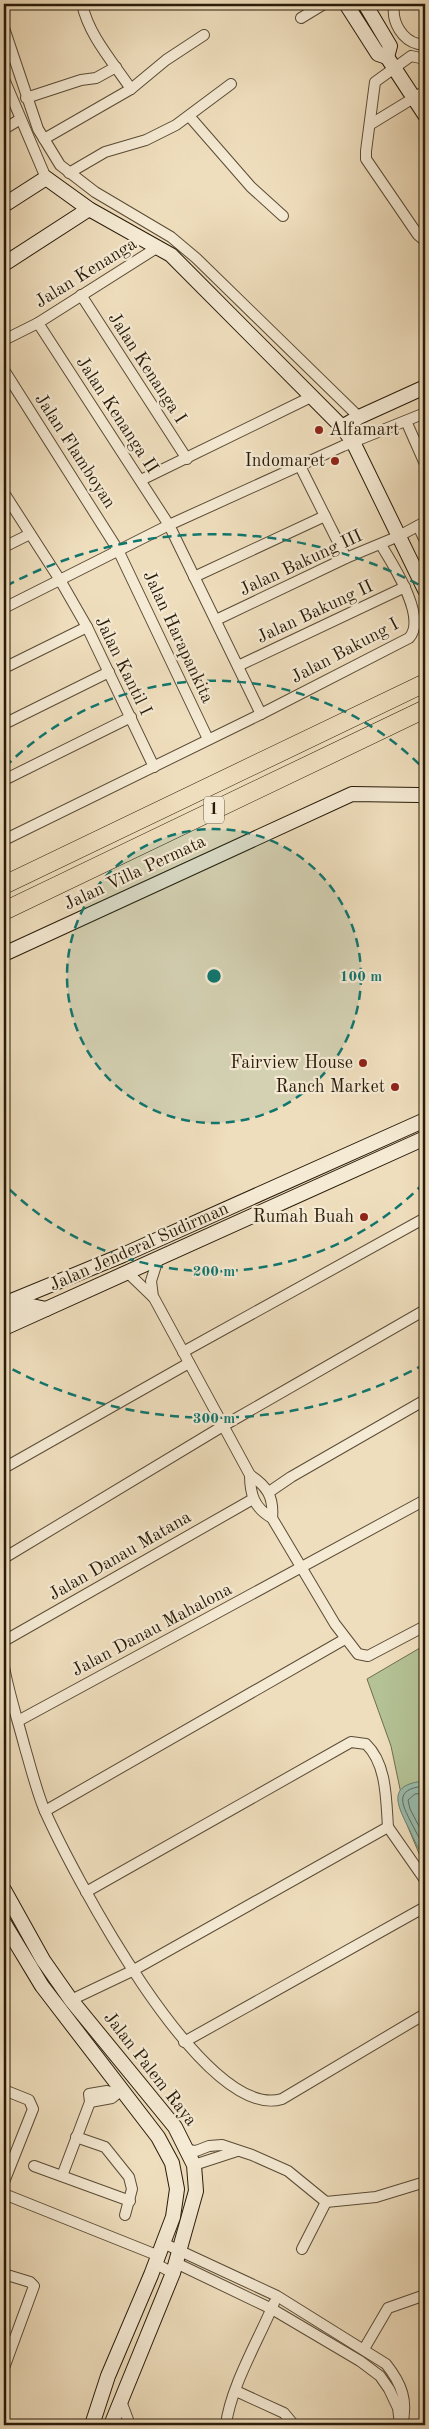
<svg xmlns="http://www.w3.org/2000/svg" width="429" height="2429" viewBox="0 0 429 2429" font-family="'Old Standard TT',serif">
  <rect width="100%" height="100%" fill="#efdebd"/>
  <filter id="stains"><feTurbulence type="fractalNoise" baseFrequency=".004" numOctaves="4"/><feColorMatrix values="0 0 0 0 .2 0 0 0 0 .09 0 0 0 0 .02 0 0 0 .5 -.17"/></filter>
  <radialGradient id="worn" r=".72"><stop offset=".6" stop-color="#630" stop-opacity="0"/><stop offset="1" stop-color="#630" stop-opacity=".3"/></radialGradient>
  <!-- green -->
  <path fill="#b4c295" stroke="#6e6e4f" d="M425,1645V1868L408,1827L391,1746L367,1679Z"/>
  <!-- water -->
  <path fill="#9abcad" stroke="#6c7c6b" d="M424,1781L425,1783V1857C418,1849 414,1840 410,1831C398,1806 385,1785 424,1781Z"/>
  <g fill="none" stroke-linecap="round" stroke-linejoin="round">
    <!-- shore -->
    <g stroke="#616c5b" stroke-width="1">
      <path d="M425,1786C391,1789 403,1806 414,1828C418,1835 421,1842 425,1849"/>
      <path d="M425,1793L415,1794L408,1800L410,1809L425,1838"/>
    </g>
    <defs>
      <g id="street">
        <path d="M82,4C89,36 113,62 131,89"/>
        <path d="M398,4L394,7C392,22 402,40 418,44L425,42"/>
        <path d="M301,18L324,4"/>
        <path d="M4,28L38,129L60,165L95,192L171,237L196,258L359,417"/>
        <path d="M425,59L411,56L375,82L366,151V159L418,235L425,241"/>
        <path d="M4,79L46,178"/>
        <path d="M26,98L81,80L96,78L116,67"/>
        <path d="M190,117L251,187L283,216"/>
        <path d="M371,124L425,91"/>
        <path d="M4,129L19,120"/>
        <path d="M44,139L131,89L166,60L204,35"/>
        <path d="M69,173L105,152L146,140L176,125L231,84"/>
        <path d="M81,295L187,459"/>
        <path d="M38,323L169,525L261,714"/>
        <path d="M4,340L38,323L158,247"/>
        <path d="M4,370L118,550L208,739"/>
        <path d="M406,421L425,464"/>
        <path d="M300,466L346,558"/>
        <path d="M141,480L313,396"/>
        <path d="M4,493L60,580L87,627L154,767"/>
        <path d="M418,526L425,541"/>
        <path d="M4,547L30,534"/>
        <path d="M194,577L325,516"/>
        <path d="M4,608L169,525L343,446L425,413"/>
        <path d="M216,620L346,558L399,536L425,522"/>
        <path d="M238,666L405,587"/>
        <path d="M4,668L87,627"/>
        <path d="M4,724L109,672"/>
        <path d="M4,780L131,717"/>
        <path d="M4,840L261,714L409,638C428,618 392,563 381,545"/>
        <path d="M127,1272L154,1298L250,1475C267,1486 274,1497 272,1518"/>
        <path d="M153,1297L151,1281L158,1259"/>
        <path d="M183,1352L425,1218"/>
        <path d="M4,1468L189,1363"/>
        <path d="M250,1475C250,1494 254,1508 272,1518L335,1624L358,1654L368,1656L425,1626"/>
        <path d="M269,1492L291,1477L425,1400"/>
        <path d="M4,1558L223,1426L425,1310"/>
        <path d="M4,1641L253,1499"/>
        <path d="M4,1667C9,1694 18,1721 25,1748C31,1768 36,1789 44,1809C71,1870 203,2123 282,2099L425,2014"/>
        <path d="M18,1721L425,1500"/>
        <path d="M45,1811L345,1639"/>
        <path d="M86,1892L351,1742L366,1744C387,1764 386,1800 388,1827"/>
        <path d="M71,2000L132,1971L388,1827L425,1880"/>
        <path d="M184,2042L425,1907"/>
        <path d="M4,2090L29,2100L33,2109L4,2182"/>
        <path d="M90,2102L112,2098L119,2092"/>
        <path d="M76,2137L105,2147L129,2177L132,2189L125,2215"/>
        <path d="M188,2150L196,2151L209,2146L222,2145L252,2155L288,2171L326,2202L376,2197L425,2182"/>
        <path d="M194,2165L237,2151"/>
        <path d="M34,2166L130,2201"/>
        <path d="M62,2176L90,2102L89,2094L107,2091L116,2094"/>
        <path d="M4,2194L159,2256"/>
        <path d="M163,2243L277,2296L386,2364C402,2384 408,2401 402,2425"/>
        <path d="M302,2249L326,2202"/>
        <path d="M176,2263L272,2309L360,2361L380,2376L389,2389L398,2408L400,2424"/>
        <path d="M156,2264L173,2273"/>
        <path d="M4,2274L30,2282L34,2286L4,2368"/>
        <path d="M364,2349L388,2308L425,2295"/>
        <path d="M236,2391L284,2413L294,2425"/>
        <path d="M121,2401L130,2425"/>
        <path d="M226,2425C230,2388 259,2339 274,2303"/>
      </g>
      <g id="secondary">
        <path d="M346,4L378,54L387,57L390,46L365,4"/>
        <path d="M387,57L425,115"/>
        <path d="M4,205L46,178L89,209L171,255L342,427L353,442L425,590"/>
        <path d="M4,264L89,209"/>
        <path d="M342,427L359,417L425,387"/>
        <path d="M4,954L352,794L419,795L425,797"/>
        <path d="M4,1304L123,1255L425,1120"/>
        <path d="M4,1315L32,1306L46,1309"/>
        <path d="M4,1328L425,1138"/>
        <path d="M4,1890L43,1960L71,2000L175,2127L194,2165L196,2191L173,2273L111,2425"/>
        <path d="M4,1923L42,1986L158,2137L172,2163L177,2189L173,2217L151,2275L108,2376L92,2425"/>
      </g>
      <g id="highway">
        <path d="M4,885L425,683"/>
        <path d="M4,911L425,709"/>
      </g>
    </defs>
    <!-- street casing -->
    <use href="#street" stroke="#5a4c36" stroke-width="12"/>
    <!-- secondary casing -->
    <use href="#secondary" stroke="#281b09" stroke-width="16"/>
    <!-- highway casing -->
    <use href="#highway" stroke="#281b09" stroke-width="19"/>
    <!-- street -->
    <use href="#street" stroke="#f5ead4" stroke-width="10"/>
    <!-- secondary -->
    <use href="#secondary" stroke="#f5ead4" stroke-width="14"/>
    <!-- highway -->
    <use href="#highway" stroke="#efdebd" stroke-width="18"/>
  </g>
  <!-- distance rings -->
  <circle cx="214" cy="976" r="147" fill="#0f766e" fill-opacity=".12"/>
  <g fill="none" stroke="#0f766e" stroke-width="2.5" stroke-dasharray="9 6">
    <circle cx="214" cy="976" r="147"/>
    <path d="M424 1183A295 295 0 0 1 5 1185M5 767A295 295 0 0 1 424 769"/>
    <path d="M425 1364A442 442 0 0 1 6 1366M6 586A442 442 0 0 1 425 588"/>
  </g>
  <!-- markers -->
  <g fill="#8f2418" stroke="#f5ead4" stroke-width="2">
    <circle cx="319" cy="430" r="5"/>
    <circle cx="335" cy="461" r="5"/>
    <circle cx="363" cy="1063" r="5"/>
    <circle cx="395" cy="1087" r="5"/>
    <circle cx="364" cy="1217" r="5"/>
  </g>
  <g text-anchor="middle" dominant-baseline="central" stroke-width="4.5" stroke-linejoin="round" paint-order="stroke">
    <!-- shield labels -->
    <rect fill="#f5ead4" stroke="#665946" stroke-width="1" x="204" y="796.5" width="20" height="27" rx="4"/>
    <g font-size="16" font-weight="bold" fill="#281b09">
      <text x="214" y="810">1</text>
    </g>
    <!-- street labels -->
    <g font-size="18" fill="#281b09" stroke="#f5ead4">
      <text transform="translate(86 273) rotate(-32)">Jalan Kenanga</text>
      <text transform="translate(147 368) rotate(57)">Jalan Kenanga I</text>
      <text transform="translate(117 415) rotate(57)">Jalan Kenanga II</text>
      <text transform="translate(75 451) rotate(57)">Jalan Flamboyan</text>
      <text transform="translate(301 563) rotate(-25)">Jalan Bakung III</text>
      <text transform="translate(315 612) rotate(-25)">Jalan Bakung II</text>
      <text transform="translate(178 637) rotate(65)">Jalan Harapankita</text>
      <text transform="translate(345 651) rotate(-28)">Jalan Bakung I</text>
      <text transform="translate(123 666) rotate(64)">Jalan Kantil I</text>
      <text transform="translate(135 873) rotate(-25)">Jalan Villa Permata</text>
      <text transform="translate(139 1247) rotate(-24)">Jalan Jenderal Sudirman</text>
      <text transform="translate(120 1556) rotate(-30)">Jalan Danau Matana</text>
      <text transform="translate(152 1630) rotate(-28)">Jalan Danau Mahalona</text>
      <text transform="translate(150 2069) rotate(52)">Jalan Palem Raya</text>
    </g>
    <!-- poi labels -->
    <g font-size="18" fill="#281b09" stroke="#f5ead4" text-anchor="end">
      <text x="329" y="430" text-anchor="start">Alfamart</text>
      <text x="325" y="461">Indomaret</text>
      <text x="353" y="1063">Fairview House</text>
      <text x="385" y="1087">Ranch Market</text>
      <text x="354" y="1217">Rumah Buah</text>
    </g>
  </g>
  <circle cx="214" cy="976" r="8" fill="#0f766e" stroke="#f5ead4" stroke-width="2.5"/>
  <g font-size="15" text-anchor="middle" font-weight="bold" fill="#0f766e" stroke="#f5ead4" stroke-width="4.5" stroke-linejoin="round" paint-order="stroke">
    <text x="361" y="981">100 m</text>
    <text x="214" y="1276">200 m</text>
    <text x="214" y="1423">300 m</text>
  </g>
  <!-- margin -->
  <rect width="429" height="2429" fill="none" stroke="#efdebd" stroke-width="20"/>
  <rect x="5" y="5" width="419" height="2419" fill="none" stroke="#281b09" stroke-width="2.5"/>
  <rect x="10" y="10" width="409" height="2409" fill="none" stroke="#281b09"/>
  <rect width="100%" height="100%" filter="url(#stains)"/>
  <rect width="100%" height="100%" fill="url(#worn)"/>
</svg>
